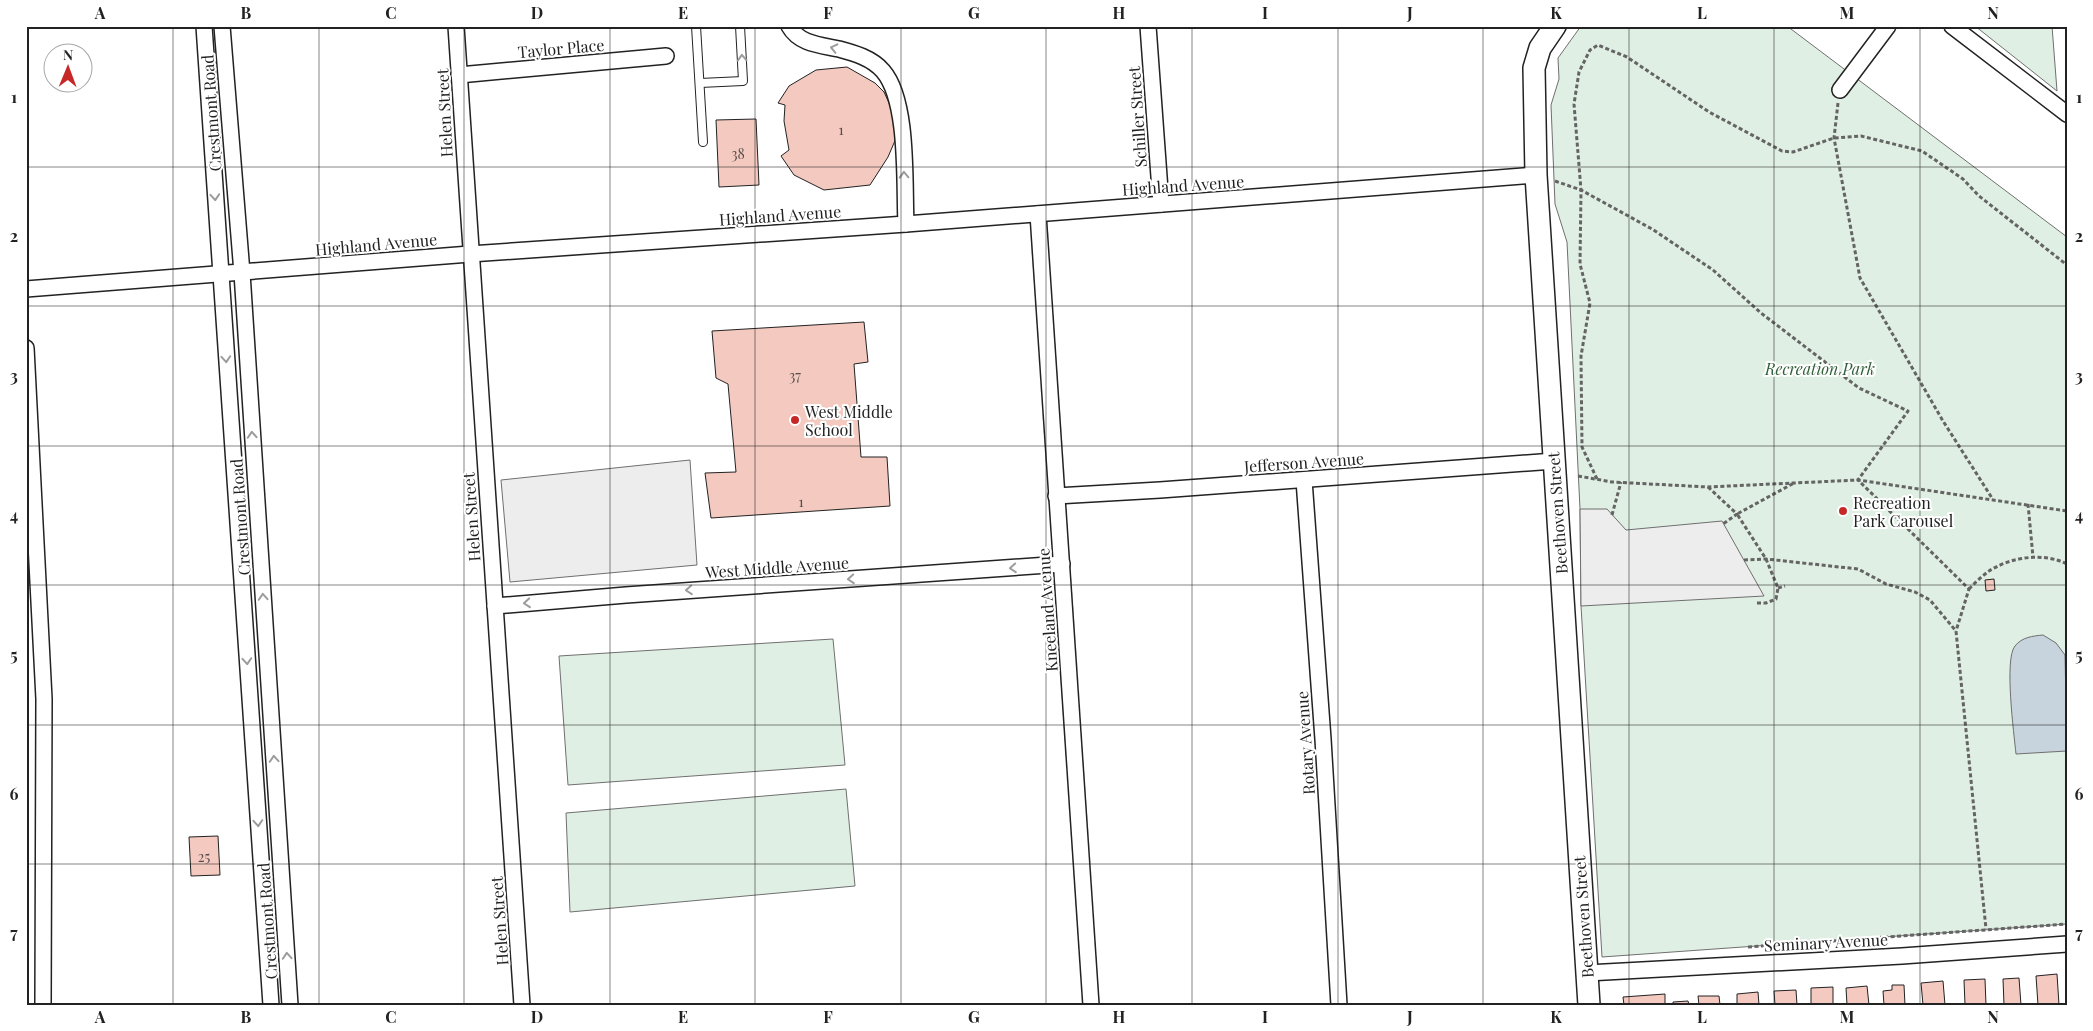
<svg xmlns="http://www.w3.org/2000/svg" width="2093" height="1031" viewBox="0 0 2093 1031" font-family="'Playfair Display',serif">
  <rect width="100%" height="100%" fill="#fff"/>
  <!-- green -->
  <g fill="#e0efe3" stroke="#6f6f6f">
    <path d="M1581,26H1787L2067,237V924L1602,957L1581,606L1580,509L1567,242L1555,204L1551,105L1559,79L1558,58Z"/>
    <path d="M1975,26H2052L2057,91Z"/>
    <path d="M833,639L845,765L568,785L559,656Z"/>
    <path d="M846,789L855,886L570,912L566,813Z"/>
  </g>
  <!-- parking -->
  <g fill="#ededed" stroke="#6f6f6f">
    <path d="M690,460L697,565L510,582L501,480Z"/>
    <path d="M1580,509H1607L1626,530L1722,521L1764,596L1581,606Z"/>
  </g>
  <!-- water -->
  <path fill="#c7d3dd" stroke="#6f6f6f" d="M2043,635L2056,643L2065,655L2067,751L2016,754C2014,734 2004,659 2015,646C2022,637 2033,636 2043,635Z"/>
  <!-- building -->
  <g fill="#f3c9c0" stroke="#222">
    <path d="M847,67L875,83L884,92L890,105L894,104L897,136L888,157L870,185L824,190L794,175L781,156L789,150L784,121L785,105L778,103L789,86L816,70Z"/>
    <path d="M756,119L759,185L719,187L716,120Z"/>
    <path d="M864,322L868,362L854,364L861,457H887L890,506L711,518L705,473L736,472L728,384L716,378L712,331Z"/>
    <path d="M1994,579L1995,590L1986,591L1985,580Z"/>
    <path d="M218,836L220,875L191,876L189,837Z"/>
    <path d="M2057,974L2059,1005H2038L2036,976Z"/>
    <path d="M2019,978L2021,1005H2004L2003,979Z"/>
    <path d="M1985,979L1986,1005H1965L1964,980Z"/>
    <path d="M1943,981L1945,1005H1923L1921,983Z"/>
    <path d="M1892,985H1904L1905,1005H1884L1883,991L1892,990Z"/>
    <path d="M1867,986L1869,1005H1847L1846,988Z"/>
    <path d="M1833,987V1005H1811V988Z"/>
    <path d="M1796,990L1797,1005H1775L1774,991Z"/>
    <path d="M1758,992L1759,1005H1737V994Z"/>
    <path d="M1665,994V1005H1624L1623,997Z"/>
    <path d="M1698,996H1719L1720,1005H1699Z"/>
    <path d="M1688,1001L1689,1005H1673V1002Z"/>
  </g>
  <g fill="none" stroke-linecap="round" stroke-linejoin="round">
    <defs>
      <g id="lane">
        <path d="M696,26L703,142"/>
        <path d="M700,83L743,81L740,26"/>
      </g>
      <g id="street">
        <path d="M204,26L271,1005"/>
        <path d="M222,26L242,273L290,1005"/>
        <path d="M456,26L522,1005"/>
        <path d="M789,26C799,44 820,45 839,49C854,53 872,58 883,71C909,101 904,184 906,224"/>
        <path d="M1148,26L1161,204"/>
        <path d="M1952,26L2067,114"/>
        <path d="M459,75L666,56"/>
        <path d="M1840,90L1888,26"/>
        <path d="M1038,214L1091,1005"/>
        <path d="M26,289L470,254L906,224L1536,175"/>
        <path d="M26,348L44,699L43,1005"/>
        <path d="M1304,480L1323,739L1339,1005"/>
        <path d="M1056,496L1160,490L1554,461"/>
        <path d="M495,606L626,595L1062,564"/>
        <path d="M1587,973L1902,956L2067,944"/>
      </g>
      <path id="secondary" d="M1555,26L1540,48L1534,68L1536,175L1589,1005"/>
    </defs>
    <!-- lane casing -->
    <use href="#lane" stroke="#222" stroke-width="10"/>
    <!-- street casing -->
    <use href="#street" stroke="#222" stroke-width="18"/>
    <!-- secondary casing -->
    <use href="#secondary" stroke="#222" stroke-width="24"/>
    <!-- path -->
    <g stroke="#646464" stroke-width="3" stroke-dasharray="4 2.5" stroke-linecap="butt">
      <path d="M1838,103L1834,138L1860,278L1943,421L1992,498"/>
      <path d="M1555,181L1581,190L1652,229L1713,270L1761,313L1859,388L1908,411L1858,480L1969,589L1956,631"/>
      <path d="M1578,476L1612,482L1708,487L1858,480L2067,511"/>
      <path d="M1597,479L1582,447L1581,356L1590,303L1580,264L1581,190L1574,104L1579,72L1590,50L1598,45L1627,57L1709,112L1782,151L1793,152L1834,138L1861,136L1922,151L1963,179L1979,196L2067,265"/>
      <path d="M1708,487L1737,514L1723,524"/>
      <path d="M2028,504L2033,557"/>
      <path d="M1612,515L1621,482"/>
      <path d="M1744,560L1766,559L1858,569L1886,584L1915,592L1930,600L1956,631L1986,929"/>
      <path d="M1778,588L1785,586"/>
      <path d="M1969,589C1975,583 1982,576 1989,571C2011,557 2043,552 2067,564"/>
      <path d="M1757,603H1766L1776,599L1778,588L1766,559L1737,514L1794,483"/>
      <path d="M1748,947L2067,924"/>
    </g>
    <!-- lane -->
    <use href="#lane" stroke="#fff" stroke-width="8"/>
    <!-- street -->
    <use href="#street" stroke="#fff" stroke-width="15"/>
    <!-- secondary -->
    <use href="#secondary" stroke="#fff" stroke-width="21"/>
  </g>
  <!-- one-way arrows -->
  <defs><path id="oneway-chevron" d="M-2-3.5L2.5 0L-2 3.5" fill="none" stroke-width="1.6" stroke-linecap="round" stroke-linejoin="round" transform="scale(1.25)"/></defs>
  <g stroke="#9c9c9c">
    <use href="#oneway-chevron" transform="translate(834 48) rotate(-167)"/>
    <use href="#oneway-chevron" transform="translate(742 58) rotate(-93)"/>
    <use href="#oneway-chevron" transform="translate(904 175) rotate(-92)"/>
    <use href="#oneway-chevron" transform="translate(215 197) rotate(86)"/>
    <use href="#oneway-chevron" transform="translate(226 359) rotate(86)"/>
    <use href="#oneway-chevron" transform="translate(252 435) rotate(-94)"/>
    <use href="#oneway-chevron" transform="translate(1013 568) rotate(176)"/>
    <use href="#oneway-chevron" transform="translate(851 579) rotate(176)"/>
    <use href="#oneway-chevron" transform="translate(689 590) rotate(176)"/>
    <use href="#oneway-chevron" transform="translate(263 597) rotate(-94)"/>
    <use href="#oneway-chevron" transform="translate(527 603) rotate(175)"/>
    <use href="#oneway-chevron" transform="translate(247 661) rotate(86)"/>
    <use href="#oneway-chevron" transform="translate(274 759) rotate(-94)"/>
    <use href="#oneway-chevron" transform="translate(258 823) rotate(86)"/>
    <use href="#oneway-chevron" transform="translate(287 956) rotate(-94)"/>
  </g>
  <!-- grid -->
  <path fill="none" stroke="#222" stroke-width="1" stroke-opacity="0.55" d="M173,26V1005M319,26V1005M464,26V1005M610,26V1005M755,26V1005M901,26V1005M1046,26V1005M1192,26V1005M1338,26V1005M1483,26V1005M1629,26V1005M1774,26V1005M1920,26V1005M26,167H2067M26,306H2067M26,446H2067M26,585H2067M26,725H2067M26,864H2067"/>
  <!-- markers -->
  <g fill="#c62828" stroke="#fff" stroke-width="2">
    <circle cx="795" cy="420" r="5"/>
    <circle cx="1843" cy="511" r="5"/>
  </g>
  <g text-anchor="middle" dominant-baseline="central" stroke-width="4" stroke-linejoin="round" paint-order="stroke">
    <!-- number labels -->
    <g font-size="14" fill="#564c4a">
      <text x="841" y="129">1</text>
      <text x="738" y="153">38</text>
      <text x="795" y="375">37</text>
      <text x="801" y="501">1</text>
      <text x="204" y="856">25</text>
    </g>
    <!-- street labels -->
    <g font-size="16" fill="#222" stroke="#fff">
      <text transform="translate(561 48) rotate(-5)">Taylor Place</text>
      <text transform="translate(211 113) rotate(-94)">Crestmont Road</text>
      <text transform="translate(444 113) rotate(-93)">Helen Street</text>
      <text transform="translate(1137 117) rotate(-94)">Schiller Street</text>
      <text transform="translate(1183 185) rotate(-4)">Highland Avenue</text>
      <text transform="translate(780 215) rotate(-4)">Highland Avenue</text>
      <text transform="translate(376 244) rotate(-5)">Highland Avenue</text>
      <text transform="translate(1304 462) rotate(-4)">Jefferson Avenue</text>
      <text transform="translate(1557 513) rotate(-94)">Beethoven Street</text>
      <text transform="translate(240 517) rotate(-94)">Crestmont Road</text>
      <text transform="translate(471 517) rotate(-94)">Helen Street</text>
      <text transform="translate(777 567) rotate(-4)">West Middle Avenue</text>
      <text transform="translate(1047 610) rotate(-94)">Kneeland Avenue</text>
      <text transform="translate(1305 743) rotate(-94)">Rotary Avenue</text>
      <text transform="translate(1583 917) rotate(-94)">Beethoven Street</text>
      <text transform="translate(267 921) rotate(-94)">Crestmont Road</text>
      <text transform="translate(499 921) rotate(-94)">Helen Street</text>
      <text transform="translate(1826 942) rotate(-3)">Seminary Avenue</text>
    </g>
    <!-- park labels -->
    <g font-size="16" font-style="italic" fill="#2f5e38" stroke="#fff">
      <text x="1820" y="368">Recreation Park</text>
    </g>
    <!-- poi labels -->
    <g font-size="16" fill="#222" stroke="#fff" text-anchor="start">
      <text x="805" y="411">West Middle<tspan x="805" dy="18">School</tspan></text>
      <text x="1853" y="502">Recreation<tspan x="1853" dy="18">Park Carousel</tspan></text>
    </g>
  </g>
  <!-- border -->
  <rect width="2093" height="1031" fill="none" stroke="#ffffff" stroke-width="55"/>
  <!-- north arrow -->
  <g transform="translate(68 68) rotate(1)"><circle r="24" fill="#ffffff" stroke="#a7a7a7"/>
  <path d="M0-4L9 19L0 12L-9 19Z" fill="#c62828"/>
  <text y="-8" font-size="14" font-weight="bold" text-anchor="middle" fill="#222222">N</text>
  </g>
  <rect x="28" y="28" width="2038" height="976" fill="none" stroke="#222" stroke-width="2"/>
  <g font-size="16" text-anchor="middle" font-weight="bold" fill="#222">
    <text x="100" y="19">A</text>
    <text x="246" y="19">B</text>
    <text x="391" y="19">C</text>
    <text x="537" y="19">D</text>
    <text x="683" y="19">E</text>
    <text x="828" y="19">F</text>
    <text x="974" y="19">G</text>
    <text x="1119" y="19">H</text>
    <text x="1265" y="19">I</text>
    <text x="1410" y="19">J</text>
    <text x="1556" y="19">K</text>
    <text x="1702" y="19">L</text>
    <text x="1847" y="19">M</text>
    <text x="1993" y="19">N</text>
    <text x="14" y="103">1</text>
    <text x="2079" y="103">1</text>
    <text x="14" y="242">2</text>
    <text x="2079" y="242">2</text>
    <text x="14" y="382">3</text>
    <text x="2079" y="382">3</text>
    <text x="14" y="521">4</text>
    <text x="2079" y="521">4</text>
    <text x="14" y="661">5</text>
    <text x="2079" y="661">5</text>
    <text x="14" y="800">6</text>
    <text x="2079" y="800">6</text>
    <text x="14" y="939">7</text>
    <text x="2079" y="939">7</text>
    <text x="100" y="1023">A</text>
    <text x="246" y="1023">B</text>
    <text x="391" y="1023">C</text>
    <text x="537" y="1023">D</text>
    <text x="683" y="1023">E</text>
    <text x="828" y="1023">F</text>
    <text x="974" y="1023">G</text>
    <text x="1119" y="1023">H</text>
    <text x="1265" y="1023">I</text>
    <text x="1410" y="1023">J</text>
    <text x="1556" y="1023">K</text>
    <text x="1702" y="1023">L</text>
    <text x="1847" y="1023">M</text>
    <text x="1993" y="1023">N</text>
  </g>
</svg>
